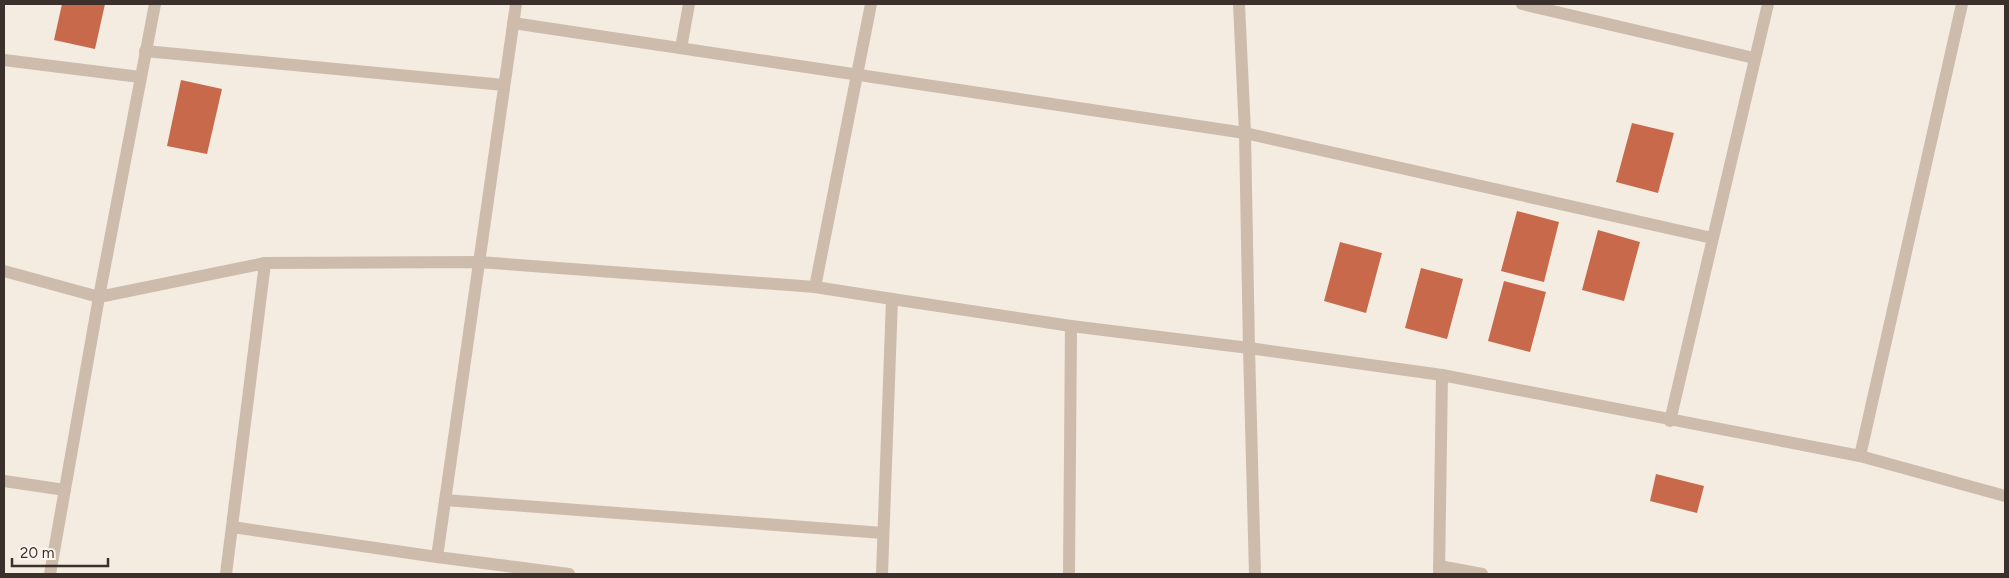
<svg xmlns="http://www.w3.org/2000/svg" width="2009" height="578" viewBox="0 0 2009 578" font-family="Figtree,sans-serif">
  <rect width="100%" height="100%" fill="#f4ebe1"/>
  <!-- building -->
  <g fill="#c8694b">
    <path d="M62,4H105L95,49L54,40Z"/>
    <path d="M181,80L222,89L207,154L167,146Z"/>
    <path d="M1632,123L1674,133L1658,193L1616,182Z"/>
    <path d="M1517,211L1559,222L1544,282L1501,271Z"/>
    <path d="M1598,230L1640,242L1624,301L1582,290Z"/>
    <path d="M1340,242L1382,253L1366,313L1324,301Z"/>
    <path d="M1421,268L1463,279L1447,339L1405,328Z"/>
    <path d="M1504,281L1546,292L1530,352L1488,341Z"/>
    <path d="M1656,474L1704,486L1697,513L1650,501Z"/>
  </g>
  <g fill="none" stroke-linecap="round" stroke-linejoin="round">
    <!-- minor -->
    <g stroke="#cdbbac" stroke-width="12">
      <path d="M516,4L437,557L569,574"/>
      <path d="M871,4L815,287L892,299L882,574"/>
      <path d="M1239,4L1245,133L1249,348L1442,375L1860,456L2005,496"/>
      <path d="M1522,4L1754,58"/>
      <path d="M513,23L1245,133L1712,238"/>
      <path d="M681,48L689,4"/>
      <path d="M145,51L504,85"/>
      <path d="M4,60L140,77"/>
      <path d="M4,271L99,297L155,4"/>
      <path d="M892,299L1071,326"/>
      <path d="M1670,421L1768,4"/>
      <path d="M1860,456L1962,4"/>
      <path d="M4,481L65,490"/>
      <path d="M445,500L883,533"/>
      <path d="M232,527L437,557"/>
      <path d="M1439,566L1482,574"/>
      <path d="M50,574L99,297L265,263L479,262L815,287"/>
      <path d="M226,574L265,263"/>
      <path d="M1069,574L1071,326L1249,348L1255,574"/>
      <path d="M1439,574L1442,375"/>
    </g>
  </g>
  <!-- border -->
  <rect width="2009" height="578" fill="none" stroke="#3b302b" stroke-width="10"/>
  <!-- scale -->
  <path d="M12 558v8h96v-8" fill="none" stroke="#3b302b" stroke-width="2.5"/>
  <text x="20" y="558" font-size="15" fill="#3b302b" stroke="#fbf5ee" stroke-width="4" paint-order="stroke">20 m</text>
</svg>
